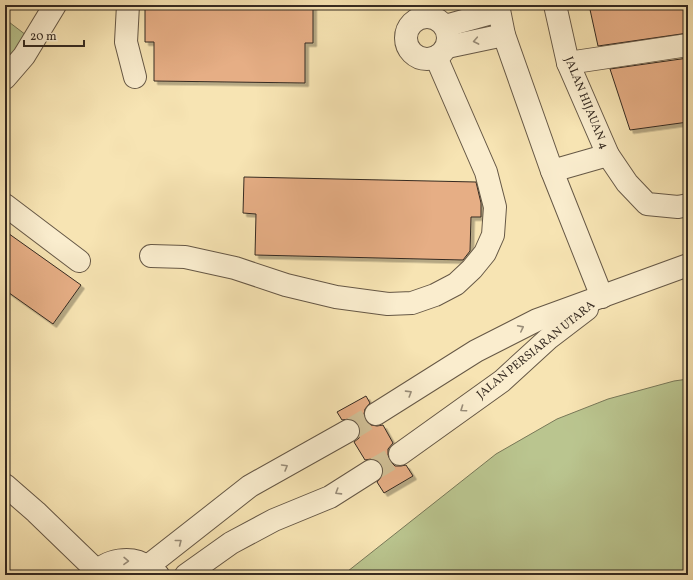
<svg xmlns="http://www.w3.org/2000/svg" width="693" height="580" viewBox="0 0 693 580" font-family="Vollkorn,serif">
  <defs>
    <filter id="shadow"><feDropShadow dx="3.5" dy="3.5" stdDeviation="0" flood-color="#0004"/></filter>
  </defs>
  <rect width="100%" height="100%" fill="#f7e4b3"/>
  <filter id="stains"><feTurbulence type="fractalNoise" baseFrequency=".005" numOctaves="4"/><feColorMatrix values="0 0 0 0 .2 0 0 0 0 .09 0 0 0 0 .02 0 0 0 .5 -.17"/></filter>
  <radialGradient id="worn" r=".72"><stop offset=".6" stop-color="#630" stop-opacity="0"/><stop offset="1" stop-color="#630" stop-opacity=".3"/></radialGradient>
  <!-- green -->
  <g fill="#bac58f" stroke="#787858">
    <path d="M5,19L26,35L5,74Z"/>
    <path d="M688,379V575H343L496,454L557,419L608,399L674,381Z"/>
  </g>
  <!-- building -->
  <g fill="#e6ae85" stroke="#352a21" filter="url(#shadow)">
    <path d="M145,5H313V43H305V83L154,81V42H145Z"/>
    <path d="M589,5H688V33L598,46Z"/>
    <path d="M688,58V122L630,130L610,69Z"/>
    <path d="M244,177L476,182L481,203V217H471L470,251L463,260L255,255L256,214L243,213Z"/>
    <path d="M5,231L81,285L53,324L5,290Z"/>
    <path d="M366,396L370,403L365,409L364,414L365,420L371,425L377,426L383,425L393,443L388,449V455L390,461L395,466H401L406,465L413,476L384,493L377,482L382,476L383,470L382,465L376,460L371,459L365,460L354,442L359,438L360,432L359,425L355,420L349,419L342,420L337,412Z"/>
  </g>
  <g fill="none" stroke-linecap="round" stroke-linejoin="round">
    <!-- minor-tunnel -->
    <g stroke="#d0bf96" stroke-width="22" stroke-dasharray="22 11" stroke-linecap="butt">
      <path d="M348,431L376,414"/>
      <path d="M371,471L400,454"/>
    </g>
    <defs>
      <g id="minor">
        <path d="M128,5L126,42L135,77"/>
        <path d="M498,5L504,35L552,171L602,297"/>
        <path d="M555,5L568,63L608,155L627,183L647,204L678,207L688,205"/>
        <circle cx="427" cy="38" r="21"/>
        <path d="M445,26L499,11"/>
        <path d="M447,47L504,35"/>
        <path d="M568,63L688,45"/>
        <path d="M5,78L24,56L55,5"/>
        <path d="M552,171L608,155"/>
        <path d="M5,205L79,261"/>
        <path d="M151,256L185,257L235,268L286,285L336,297L388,304L412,303L435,295L456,284L472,269L485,253L493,235L495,207L486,172L436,57"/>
        <path d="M376,414L476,351L537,320L688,265"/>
        <path d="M400,454L502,381L549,338L587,309"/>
        <path d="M5,485L36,512L97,571"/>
        <path d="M148,566L250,486L348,431"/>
        <path d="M94,575C106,559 132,555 148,567C152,569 155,572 158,575"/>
        <path d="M186,575L231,543L274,520L330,497L371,471"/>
      </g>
    </defs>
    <!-- minor casing -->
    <use href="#minor" stroke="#665846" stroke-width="24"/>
    <!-- minor -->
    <use href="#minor" stroke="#faedce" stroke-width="22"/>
  </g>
  <!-- one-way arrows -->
  <defs><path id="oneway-chevron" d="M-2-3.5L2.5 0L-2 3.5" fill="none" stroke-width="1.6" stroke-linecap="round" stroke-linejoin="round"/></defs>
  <g stroke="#988c78">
    <use href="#oneway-chevron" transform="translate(476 41) rotate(169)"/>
    <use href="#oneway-chevron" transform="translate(521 328) rotate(-27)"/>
    <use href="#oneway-chevron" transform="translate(409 393) rotate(-32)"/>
    <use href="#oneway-chevron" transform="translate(463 409) rotate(145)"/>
    <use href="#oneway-chevron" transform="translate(285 467) rotate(-30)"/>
    <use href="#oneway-chevron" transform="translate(338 492) rotate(148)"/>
    <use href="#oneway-chevron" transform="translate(179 542) rotate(-38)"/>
    <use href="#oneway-chevron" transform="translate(126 561) rotate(1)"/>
  </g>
  <g text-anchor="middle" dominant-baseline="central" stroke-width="3" stroke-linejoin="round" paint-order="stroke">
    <!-- street labels -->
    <g font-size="12" fill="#352a21" stroke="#faedce">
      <text transform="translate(586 103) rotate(68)">JALAN HIJAUAN 4</text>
      <text transform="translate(536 350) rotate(-39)">JALAN PERSIARAN UTARA</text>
    </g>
  </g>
  <!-- margin -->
  <rect width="693" height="580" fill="none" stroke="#f7e4b3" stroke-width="20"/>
  <rect x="6" y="6" width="681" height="568" fill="none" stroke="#352a21" stroke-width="2"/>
  <rect x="10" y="10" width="673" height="560" fill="none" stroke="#352a21"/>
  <!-- scale -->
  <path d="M24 40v6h60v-6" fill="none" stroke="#352a21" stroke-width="2"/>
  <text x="30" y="40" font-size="12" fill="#352a21" stroke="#faedce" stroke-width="3" paint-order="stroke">20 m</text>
  <rect width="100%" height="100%" filter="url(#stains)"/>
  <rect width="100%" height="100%" fill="url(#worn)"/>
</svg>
